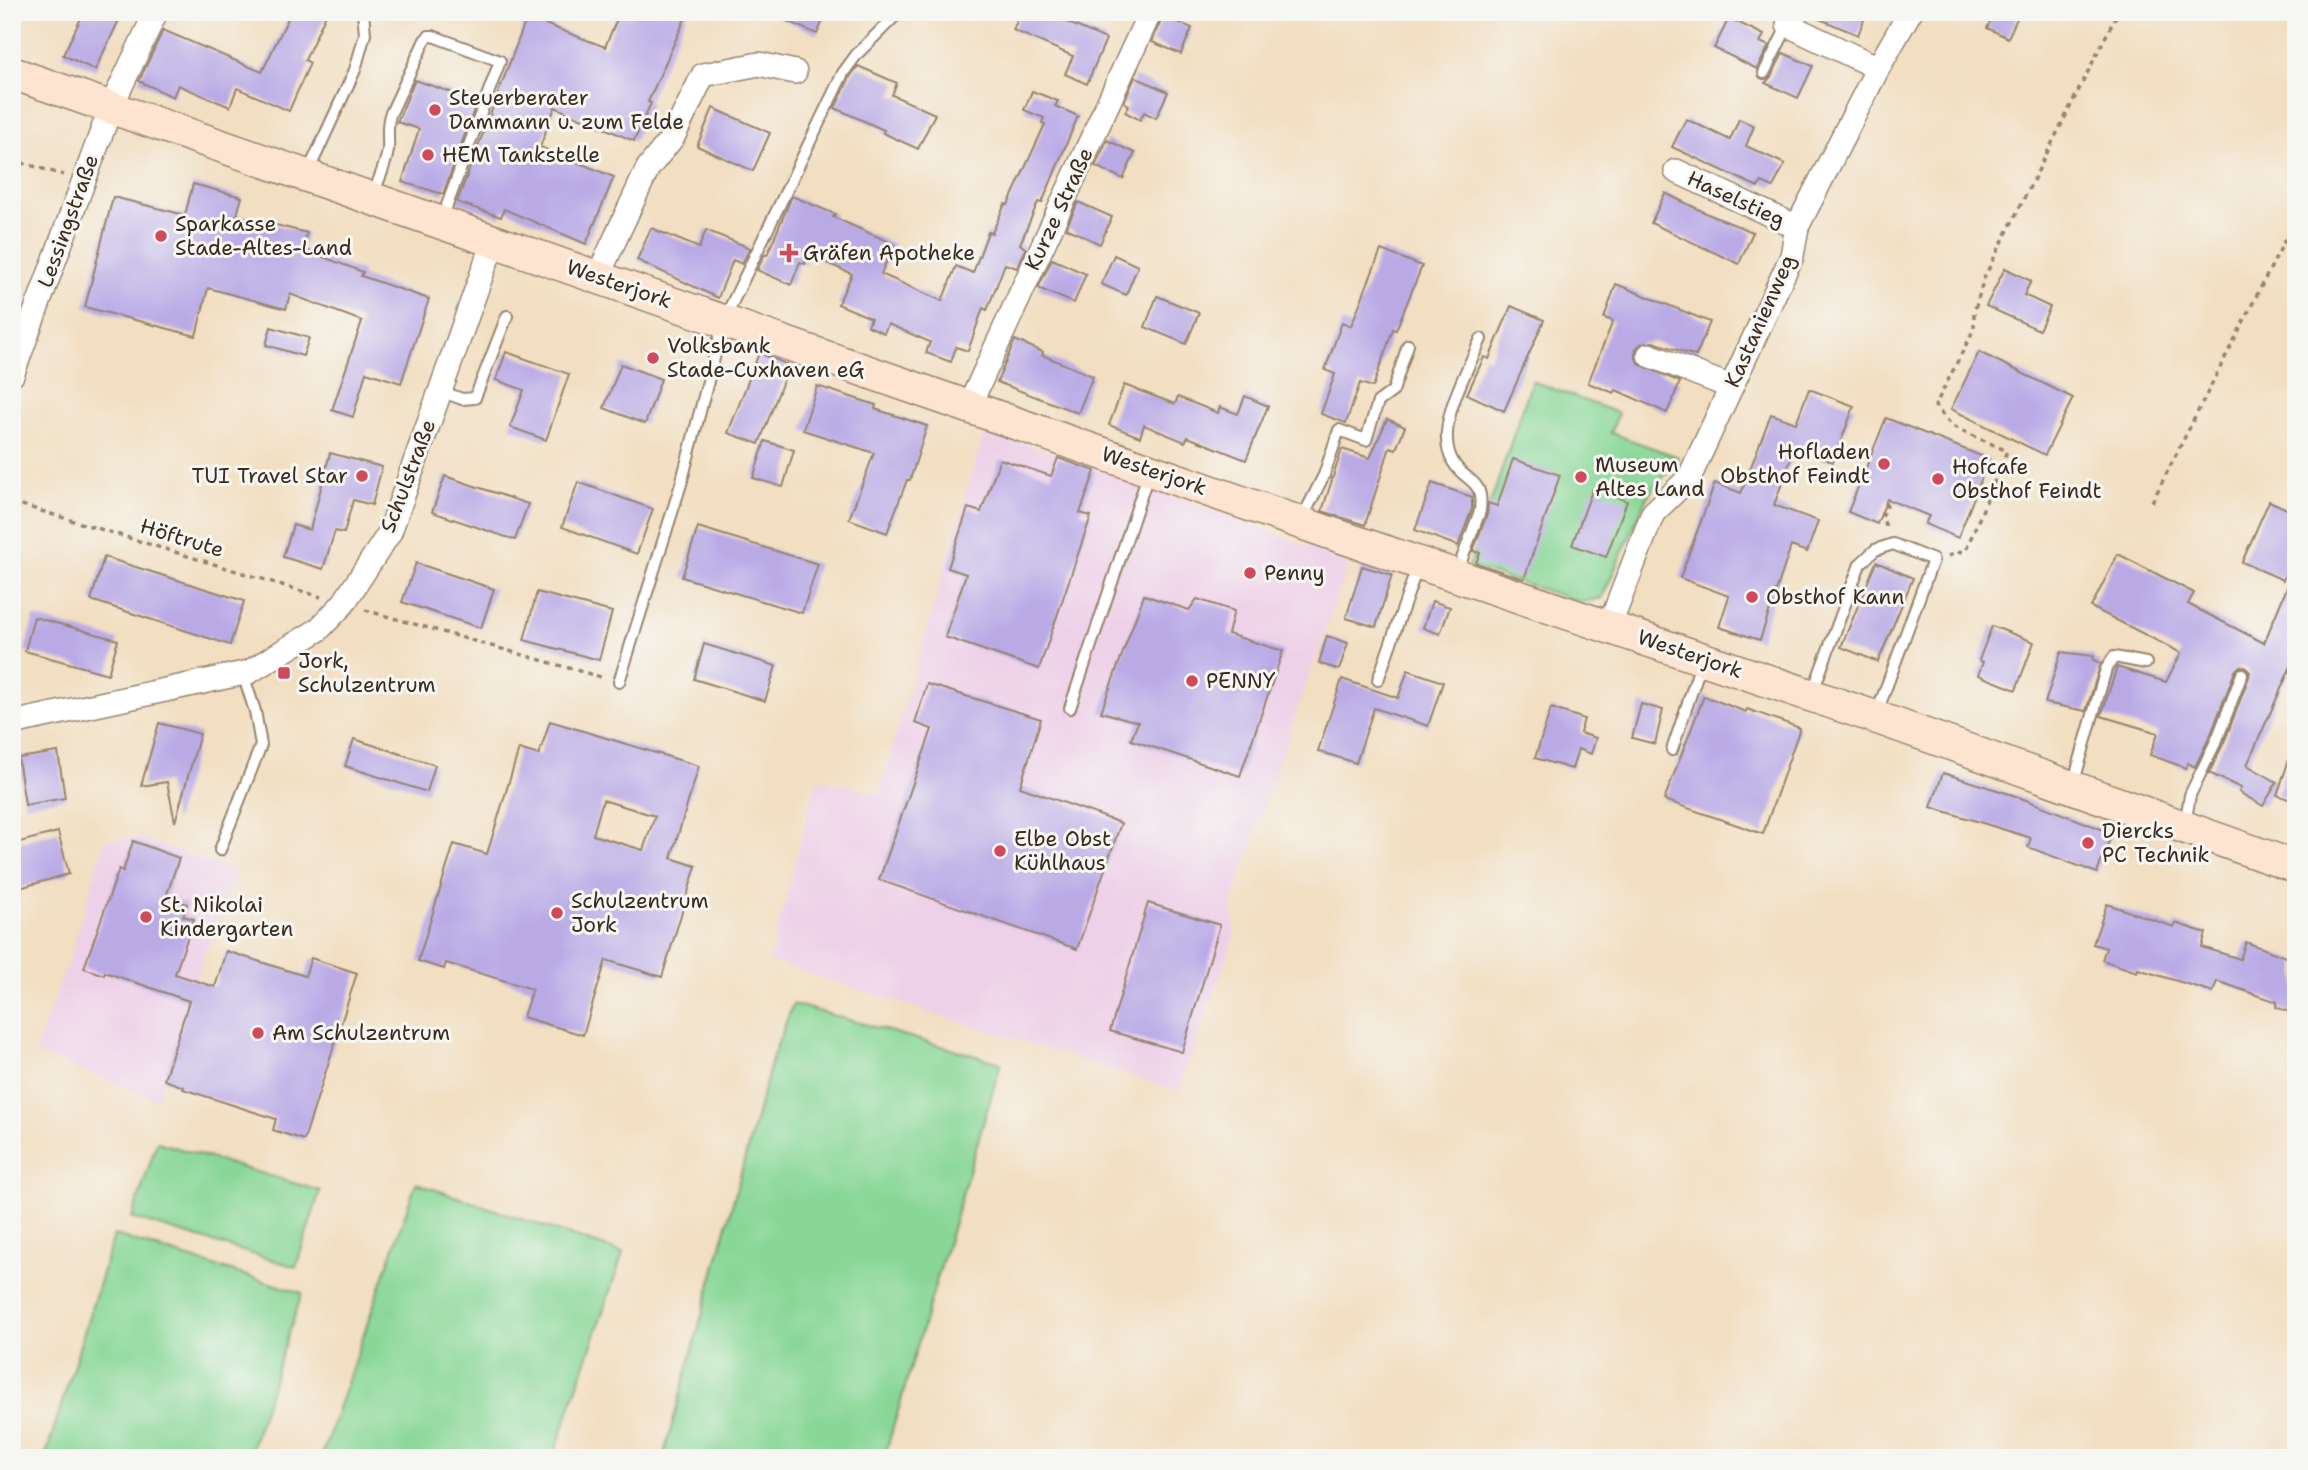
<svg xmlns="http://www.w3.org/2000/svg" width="2308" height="1470" viewBox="0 0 2308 1470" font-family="'Shantell Sans',sans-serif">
  <rect width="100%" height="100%" fill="#f6f6f2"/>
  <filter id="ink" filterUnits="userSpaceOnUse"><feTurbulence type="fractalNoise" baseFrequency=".0143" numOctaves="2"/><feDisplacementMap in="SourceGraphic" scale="14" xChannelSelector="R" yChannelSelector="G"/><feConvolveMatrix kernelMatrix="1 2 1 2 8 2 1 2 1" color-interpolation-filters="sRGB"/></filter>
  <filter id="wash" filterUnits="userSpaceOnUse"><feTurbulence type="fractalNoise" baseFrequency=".00686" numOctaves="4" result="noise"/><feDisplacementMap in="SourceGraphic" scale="28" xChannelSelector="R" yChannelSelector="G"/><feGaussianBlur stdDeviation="1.57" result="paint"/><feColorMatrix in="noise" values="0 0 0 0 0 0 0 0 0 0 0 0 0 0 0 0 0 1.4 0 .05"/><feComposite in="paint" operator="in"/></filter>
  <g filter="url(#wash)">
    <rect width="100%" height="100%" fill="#f2dec0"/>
    <!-- built -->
    <g fill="#eed0e8">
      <path d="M985,429L1192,502L1349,562L1265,802L1232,903L1235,935L1179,1091L769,961L817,778L879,794Z"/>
      <path d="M141,838L236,872L195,980L158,1100L35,1053L71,954L105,840Z"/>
    </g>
    <!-- green -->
    <g fill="#88d796" stroke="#62805a" stroke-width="2">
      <path d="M1532,381L1618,413L1611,433L1678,457L1647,497L1602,598L1581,602L1469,566Z"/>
      <path d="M793,1004L1001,1063L884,1458H663L773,1056Z"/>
      <path d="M157,1142L320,1191L296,1267L132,1218Z"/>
      <path d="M416,1183L623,1253L553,1458H321Z"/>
      <path d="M114,1235L302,1293L248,1458H45Z"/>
    </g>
    <g id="blocks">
      <!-- building -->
      <g fill="#b9aae6" fill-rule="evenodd">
        <path d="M84,12H123L95,70L63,55Z"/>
        <path d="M291,12H327L305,60L310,63L289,111L237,88L230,107L178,85L173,97L139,81L163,30L262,72Z"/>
        <path d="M620,12H688L648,102L651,103L634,141L555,107L540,147L614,177L586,244L504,209L501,217L457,202L527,17L605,47Z"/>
        <path d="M766,12H827L817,34Z"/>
        <path d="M1021,12H1059L1057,18L1106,39L1087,84L1065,74L1073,56L1013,30Z"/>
        <path d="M1803,12H1867L1858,35Z"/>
        <path d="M1995,12H2020L2008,38L1987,28Z"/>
        <path d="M1163,16L1192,28L1181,54L1152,42Z"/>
        <path d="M1729,18L1764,35L1760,42L1769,46L1757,69L1714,48Z"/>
        <path d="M1783,53L1813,66L1798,98L1765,83L1771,77Z"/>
        <path d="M858,66L897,83L892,95L935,114L918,149L883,133L884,130L835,108L850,77Z"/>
        <path d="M1135,77L1168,92L1156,118L1144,112L1140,120L1125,112L1129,105L1124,102Z"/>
        <path d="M415,80L477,101L443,194L402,182L419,129L397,122Z"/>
        <path d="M1032,91L1058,101L1055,106L1078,116L1042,203L1038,202L1020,244L1026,249L1017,268L1005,264L987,310L983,308L968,351L956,347L951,362L926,353L930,342L888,324L884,333L868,326L871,318L838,304L852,274L809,255L805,264L800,262L791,285L757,270L765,254L767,255L792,196L835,214L833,217L894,244L881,274L942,301L956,266L973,273L988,232L992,233L1005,204L1008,205L1045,124L1042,123L1044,118L1024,110Z"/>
        <path d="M713,108L770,133L753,171L697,146Z"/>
        <path d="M1686,119L1730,140L1739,119L1754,126L1746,146L1785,164L1773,187L1762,182L1758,187L1672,147Z"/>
        <path d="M1107,140L1135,153L1123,179L1095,166Z"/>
        <path d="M193,184L242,197L237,215L307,233L302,249L363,272L361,276L429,299L401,383L366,372L353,417L332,410L362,321L290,294L286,309L208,288L196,336L85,307L113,197L185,215Z"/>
        <path d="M1665,193L1710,215L1753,232L1739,264L1651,223Z"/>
        <path d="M1078,202L1112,217L1100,244L1066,228Z"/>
        <path d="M651,228L699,248L706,230L750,248L742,264L733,260L718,298L637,260Z"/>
        <path d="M1381,250L1422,266L1396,330L1393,329L1373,387L1360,383L1346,423L1321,414L1335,374L1325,370L1342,322L1351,326Z"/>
        <path d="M1114,255L1138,266L1126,295L1101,284Z"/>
        <path d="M1052,259L1086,274L1074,303L1038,288Z"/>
        <path d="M2005,268L2031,281L2024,295L2050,307L2039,330L1986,306Z"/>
        <path d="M1616,284L1710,322L1696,356L1653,342L1641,344L1636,349L1635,356L1639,364L1680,382L1667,413L1616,390L1614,393L1588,383L1613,321L1604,318Z"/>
        <path d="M1157,296L1199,313L1186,344L1145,327Z"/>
        <path d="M1511,306L1544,320L1504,411L1467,394L1484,357L1489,359Z"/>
        <path d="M271,327L309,338L303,356L266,345Z"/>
        <path d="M1015,340L1043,352L1042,355L1093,376L1078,413L997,382Z"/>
        <path d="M506,352L569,374L546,440L510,427L524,390L496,380Z"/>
        <path d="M1979,352L2073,398L2045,455L1951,409Z"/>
        <path d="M759,353L789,365L759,444L728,433Z"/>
        <path d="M621,364L661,379L645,424L604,408Z"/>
        <path d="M1124,385L1175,404L1178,397L1218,413L1220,407L1238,414L1245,396L1268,406L1246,460L1188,437L1185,442L1144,425L1140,437L1109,425Z"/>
        <path d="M817,386L876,405L875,409L927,426L910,480H907L887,533L849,519L874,453L803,430Z"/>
        <path d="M1809,389L1854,406L1833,462L1795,448L1774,505L1818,521L1807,552L1791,546L1760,640L1719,627L1729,596L1680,578L1715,483L1741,493L1771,414L1796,423Z"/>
        <path d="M1886,418L1989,459L1958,538L1925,524L1929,516L1887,499L1877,524L1848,512Z"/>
        <path d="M1387,419L1405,427L1396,449L1390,447L1365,525L1322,511L1342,449L1370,458Z"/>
        <path d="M765,441L794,450L783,487L753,478Z"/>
        <path d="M330,453L382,467L372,505L353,500L344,533L335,531L323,569L283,557L293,525L310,530Z"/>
        <path d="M1058,458L1095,471L1080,513L1091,516L1039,669L945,637L966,574L948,568L968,508L981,512L1000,459L1051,476Z"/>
        <path d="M1513,459L1560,475L1524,579L1476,563L1480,553L1473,551L1487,514L1488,503L1497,506Z"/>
        <path d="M445,476L528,504L515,540L432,512Z"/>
        <path d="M578,482L653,509L637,554L562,527Z"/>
        <path d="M1432,483L1472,497V509L1458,546L1415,530Z"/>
        <path d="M1593,488L1627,501L1606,557L1572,545Z"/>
        <path d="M2269,501L2296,513V552L2283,580L2242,562Z"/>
        <path d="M698,527L818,564L802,613L682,577Z"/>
        <path d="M2118,554L2194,593L2188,604L2264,643L2296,566V655L2247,765L2277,782L2263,806L2239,792L2241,788L2209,773L2225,740L2249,677L2250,672L2245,667L2240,666L2235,671L2211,734L2195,767L2188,763L2186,768L2150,755L2158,733L2101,716L2117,667L2166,682L2181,653L2091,607Z"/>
        <path d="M104,557L244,601L230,645L91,600Z"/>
        <path d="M1876,562L1913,578L1878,662L1841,647Z"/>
        <path d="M416,563L494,589L481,628L402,602Z"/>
        <path d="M1362,566L1392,575L1376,627L1346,618Z"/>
        <path d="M537,592L612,612L599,660L524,640Z"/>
        <path d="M1144,595L1189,610L1197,599L1234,611L1228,634L1283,651L1240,776L1131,740L1138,722L1101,712Z"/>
        <path d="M1432,601L1450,607L1440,634L1423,628Z"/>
        <path d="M34,617L118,640L108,674L25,651Z"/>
        <path d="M1992,626L2034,642L2016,690L1978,675L1983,662L1979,660Z"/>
        <path d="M1327,636L1348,643L1339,670L1319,663Z"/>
        <path d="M704,644L776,666L765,701L694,679Z"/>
        <path d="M2061,652L2094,656L2093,660L2101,663L2086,711L2045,703Z"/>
        <path d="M1408,670L1443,682L1428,726L1374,708L1356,763L1318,751L1342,679L1398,698Z"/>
        <path d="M927,684L1041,719L1020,787L1121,823L1077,949L879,880L932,729L915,723Z"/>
        <path d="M1704,696L1746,712L1747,709L1800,728L1763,834L1664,800Z"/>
        <path d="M1641,704L1663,710L1655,744L1632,738Z"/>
        <path d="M1551,708L1584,719L1580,733L1596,738L1591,754L1578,749L1572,769L1535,758Z"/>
        <path d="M550,721L699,766L671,858L696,866L662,977L606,960L583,1035L523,1017L532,989L446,963L444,969L418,961L454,844L487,854L519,749L539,755ZM603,800L655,816L643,850L593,835Z"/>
        <path d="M159,723L200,734L175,822L167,782L141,786Z"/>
        <path d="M354,739L435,765L427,792L345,766Z"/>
        <path d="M2293,748L2296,749V802L2277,795Z"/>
        <path d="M58,752L65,798L25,805L18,758Z"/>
        <path d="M1943,773L2013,795L2112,833L2097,873L2028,847L2031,838L1931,807Z"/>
        <path d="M58,832L69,874L16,889L12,876V844Z"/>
        <path d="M133,841L179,858L166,897L187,904L183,916L194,919L175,974L215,987L226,951L305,976L311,958L357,973L304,1140L273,1130L276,1119L183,1089L184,1087L164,1080L189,1001L105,972L104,975L84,968L119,869L123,871Z"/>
        <path d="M1148,903L1220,925L1182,1052L1110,1031Z"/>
        <path d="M2107,904L2174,927L2175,923L2206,933L2202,947L2240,959L2246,942L2296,961V1015L2276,1007L2277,1002L2217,981L2213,992L2138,969L2137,972L2102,960L2106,948L2093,944Z"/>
      </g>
    </g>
  </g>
  <g filter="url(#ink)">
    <use href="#blocks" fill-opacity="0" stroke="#96846f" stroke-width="2"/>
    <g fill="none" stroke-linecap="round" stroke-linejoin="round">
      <defs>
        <g id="lane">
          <path d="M1764,73L1788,25"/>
          <path d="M308,172L355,70L365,34L363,12"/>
          <path d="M373,195C378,181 386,165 388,150C389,137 386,128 390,115L425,40L429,36H433L500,61L442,219"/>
          <path d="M440,391L462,399L475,398L507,316"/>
          <path d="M1302,519L1324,475L1339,430L1366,440L1378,402L1393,391L1408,345"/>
          <path d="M1457,572L1480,511C1484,477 1466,484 1453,462C1433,428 1467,372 1481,339"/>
          <path d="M1378,680L1418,565"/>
          <path d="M619,682L681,484L724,320L843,73L857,54L899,12"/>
          <path d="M1813,691L1860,564L1875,550L1893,544L1933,560L1876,715"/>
          <path d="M1070,708L1149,472"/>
          <path d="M1672,750L1702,661"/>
          <path d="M2073,785L2106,669L2114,657L2146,663"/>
          <path d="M2185,825L2190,795L2218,737L2242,674"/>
          <path d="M220,850L261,745L255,711L243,674"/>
        </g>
        <g id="street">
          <path d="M1788,25L1878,68"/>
          <path d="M1676,171L1797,227"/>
          <path d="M598,276L648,168L673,137L703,75L759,64L795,72"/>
          <path d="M1649,355L1731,387"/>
          <path d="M12,375L111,107L156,12"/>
          <path d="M969,406L1150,12"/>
          <path d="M1609,627L1653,513L1689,478L1792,256L1797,227L1878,68L1910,12"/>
          <path d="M12,723L249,672L318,630L343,604L390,532L494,240"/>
        </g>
        <path id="secondary" d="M12,73L1333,534L1875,717L2296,867"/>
      </defs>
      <!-- lane casing -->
      <use href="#lane" stroke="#96846f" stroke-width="14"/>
      <!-- street casing -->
      <use href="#street" stroke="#96846f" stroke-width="26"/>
      <!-- secondary casing -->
      <use href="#secondary" stroke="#96846f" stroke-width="35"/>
      <!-- path -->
      <g stroke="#96846f" stroke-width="3.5" stroke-dasharray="5 5" stroke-linecap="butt">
        <path d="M12,160L64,175"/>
        <path d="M12,502L321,597"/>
        <path d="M2152,502L2296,218"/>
        <path d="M1885,504L1887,505L1882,517L1887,529"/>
        <path d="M1948,556L1966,550L2007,451L1952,426L1935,406L1974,329V313L1984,278L2118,12"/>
        <path d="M365,610L604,678"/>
      </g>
      <!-- lane -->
      <use href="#lane" stroke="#fff" stroke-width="10"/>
      <!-- street -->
      <use href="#street" stroke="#fff" stroke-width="23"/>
      <!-- secondary -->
      <use href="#secondary" stroke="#fde4d1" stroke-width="32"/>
    </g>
  </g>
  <!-- markers -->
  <g fill="#d1495b" stroke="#f6f6f2" stroke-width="2.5">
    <circle cx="435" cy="110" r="7"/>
    <circle cx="428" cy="155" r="7"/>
    <circle cx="161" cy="236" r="7"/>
    <path d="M785.5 242.5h7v7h7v7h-7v7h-7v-7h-7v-7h7z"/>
    <circle cx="653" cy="358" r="7"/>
    <circle cx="1884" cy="464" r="7"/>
    <circle cx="362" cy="476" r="7"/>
    <circle cx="1581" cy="477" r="7"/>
    <circle cx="1938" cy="479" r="7"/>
    <circle cx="1250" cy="573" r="7"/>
    <circle cx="1752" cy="597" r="7"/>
    <rect x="277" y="666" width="14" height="14" rx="3.5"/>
    <circle cx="1192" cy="681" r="7"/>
    <circle cx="2088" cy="843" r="7"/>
    <circle cx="1000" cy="851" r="7"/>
    <circle cx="557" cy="913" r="7"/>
    <circle cx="146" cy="917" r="7"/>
    <circle cx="258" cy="1033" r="7"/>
  </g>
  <g text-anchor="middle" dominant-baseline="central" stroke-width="6" stroke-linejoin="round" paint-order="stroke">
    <!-- poi labels -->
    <g font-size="21" fill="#3b2a1e" stroke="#f6f6f2" text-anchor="start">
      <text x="449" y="98">Steuerberater<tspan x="449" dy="24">Dammann u. zum Felde</tspan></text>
      <text x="442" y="155">HEM Tankstelle</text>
      <text x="175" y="224">Sparkasse<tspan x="175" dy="24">Stade-Altes-Land</tspan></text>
      <text x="803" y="253">Gräfen Apotheke</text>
      <text x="667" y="346">Volksbank<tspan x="667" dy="24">Stade-Cuxhaven eG</tspan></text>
      <text x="1870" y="452" text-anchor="end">Hofladen<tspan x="1870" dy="24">Obsthof Feindt</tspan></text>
      <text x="1595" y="465">Museum<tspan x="1595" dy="24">Altes Land</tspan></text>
      <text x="1952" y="467">Hofcafe<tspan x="1952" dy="24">Obsthof Feindt</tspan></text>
      <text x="348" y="476" text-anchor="end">TUI Travel Star</text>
      <text x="1264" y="573">Penny</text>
      <text x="1766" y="597">Obsthof Kann</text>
      <text x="298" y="661">Jork,<tspan x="298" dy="24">Schulzentrum</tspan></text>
      <text x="1206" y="681">PENNY</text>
      <text x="2102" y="831">Diercks<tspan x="2102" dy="24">PC Technik</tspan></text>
      <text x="1014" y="839">Elbe Obst<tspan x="1014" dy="24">Kühlhaus</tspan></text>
      <text x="571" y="901">Schulzentrum<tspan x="571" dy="24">Jork</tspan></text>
      <text x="160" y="905">St. Nikolai<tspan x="160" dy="24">Kindergarten</tspan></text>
      <text x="272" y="1033">Am Schulzentrum</text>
    </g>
    <!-- street labels -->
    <g font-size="21" fill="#3b2a1e" stroke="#f6f6f2">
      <text transform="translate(1736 199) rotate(25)">Haselstieg</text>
      <text transform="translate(1059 209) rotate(-65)">Kurze Straße</text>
      <text transform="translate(68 221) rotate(-70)">Lessingstraße</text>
      <text transform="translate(619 284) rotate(19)">Westerjork</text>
      <text transform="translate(1760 321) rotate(-66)">Kastanienweg</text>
      <text transform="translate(1154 471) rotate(19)">Westerjork</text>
      <text transform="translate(408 476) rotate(-69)">Schulstraße</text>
      <text transform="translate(182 538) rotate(17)">Höftrute</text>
      <text transform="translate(1690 654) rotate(19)">Westerjork</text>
    </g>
  </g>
  <!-- margin -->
  <rect width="2308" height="1470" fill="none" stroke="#f6f6f2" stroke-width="42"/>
</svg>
